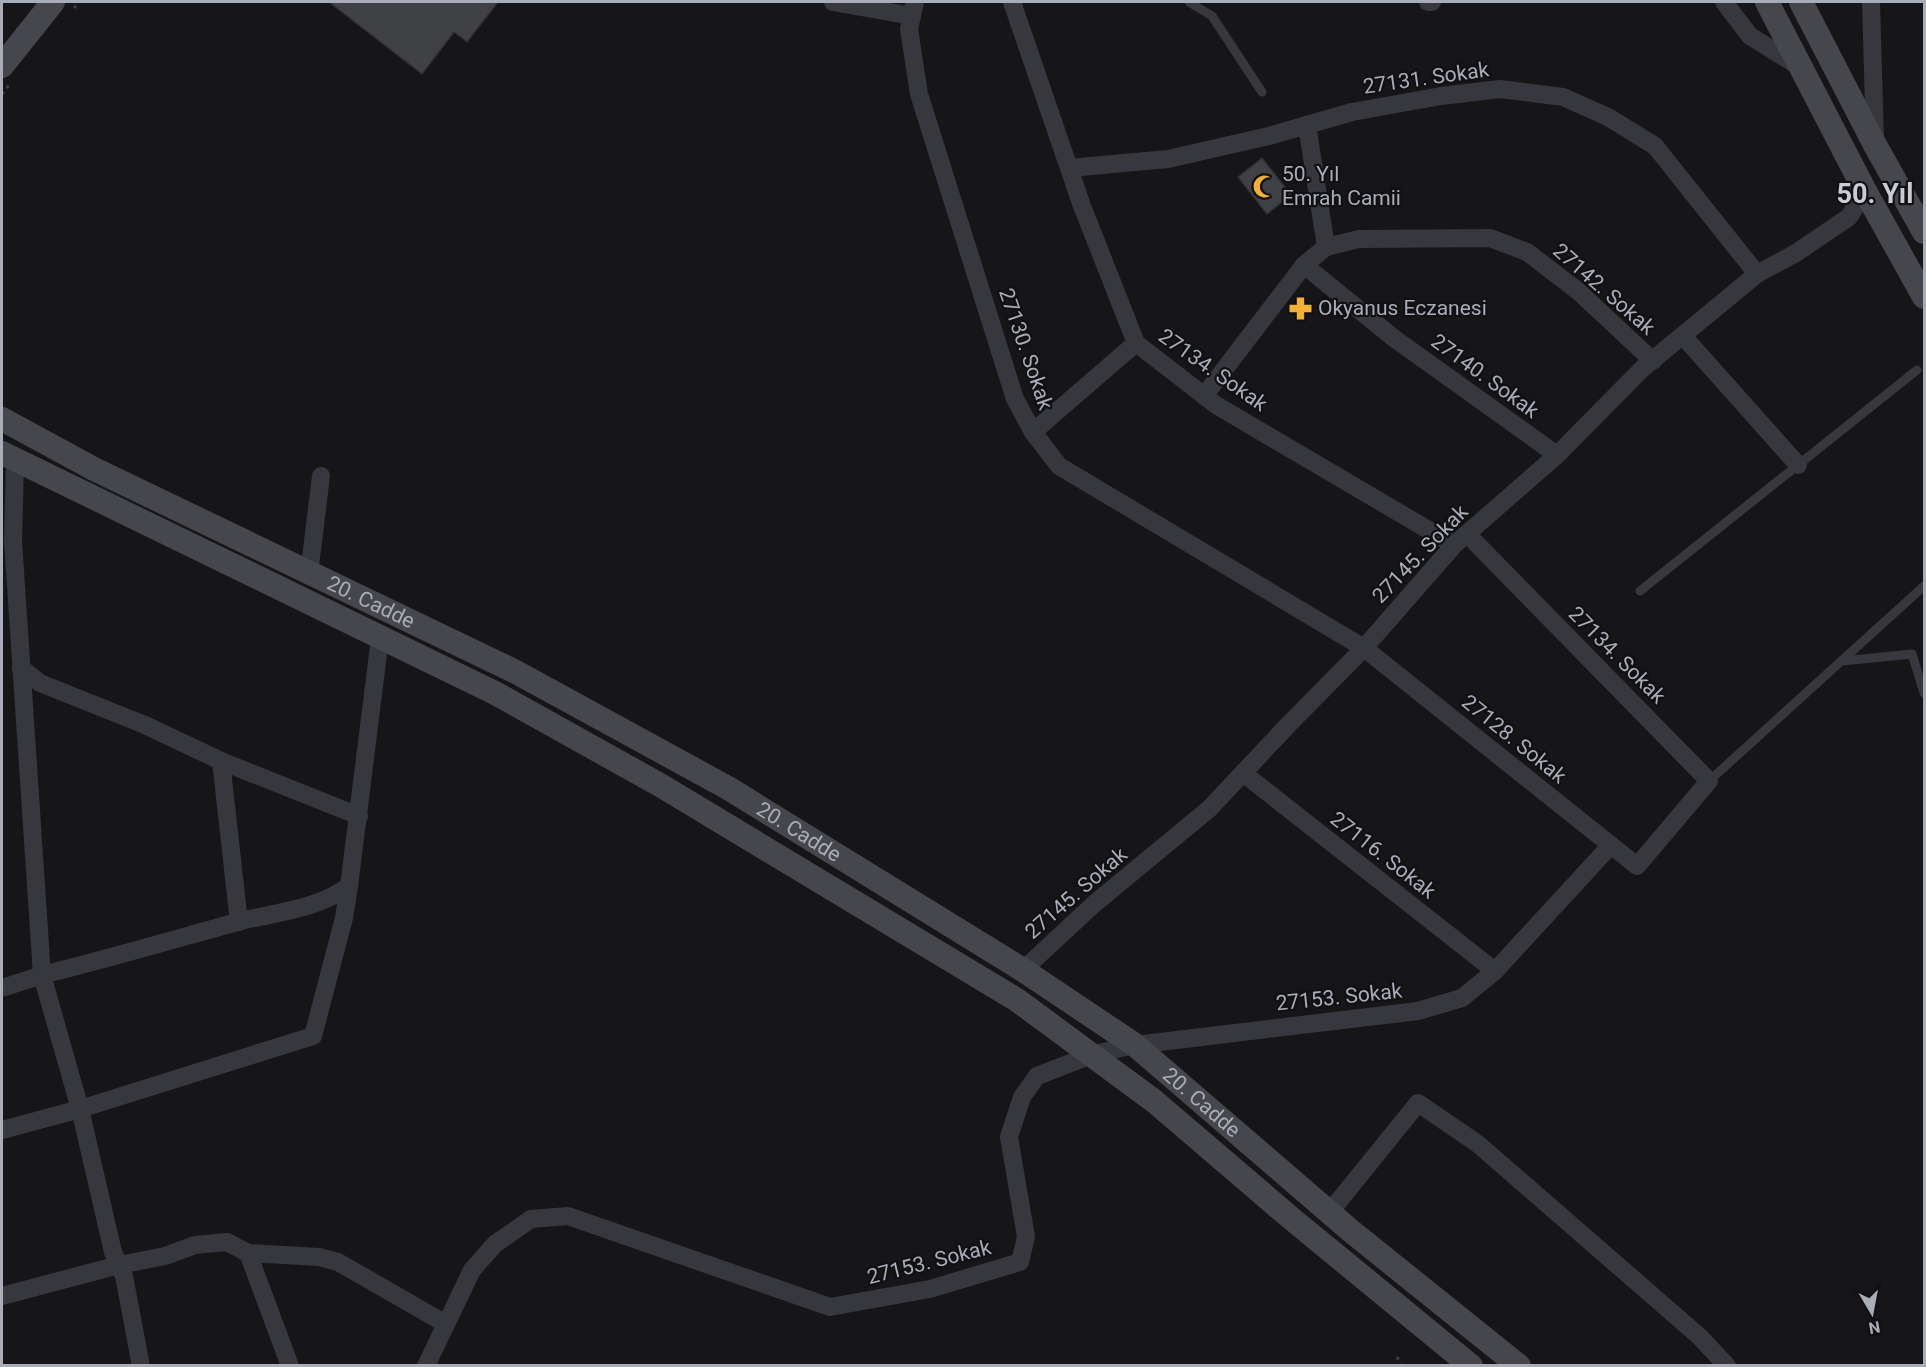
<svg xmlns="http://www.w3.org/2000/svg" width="1926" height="1367" viewBox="0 0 1926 1367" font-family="Roboto,sans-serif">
  <rect width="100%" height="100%" fill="#161618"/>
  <!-- building -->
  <g fill="#404145" stroke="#303034" stroke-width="1.5">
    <path d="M329,2H498L467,42L454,32L422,74Z"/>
    <path d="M1262,158L1291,195L1267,214L1238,177Z"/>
  </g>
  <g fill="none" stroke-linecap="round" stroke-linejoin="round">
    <!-- path -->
    <g stroke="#3d3f44" stroke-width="3" stroke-dasharray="3 4.5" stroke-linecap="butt">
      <path d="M74,8L79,2"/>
      <path d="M2,94L10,84"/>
      <path d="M1397,1357L1401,1366"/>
    </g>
    <!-- lane -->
    <g stroke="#37383d" stroke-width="9">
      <path d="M1189,2L1212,16L1262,92"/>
      <path d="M1640,591L1917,370"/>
      <path d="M1842,661L1912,654L1924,693"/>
      <path d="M1709,781L1924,586"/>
    </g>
    <!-- street -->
    <g stroke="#37383d" stroke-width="18">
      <path d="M833,2L912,16"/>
      <path d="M915,2L909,29L919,94L1015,399L1033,432L1059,466L1364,648L1637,866L1709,781L1467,534"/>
      <path d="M1012,2L1082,206L1136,343L1216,405L1454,545"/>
      <path d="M1428,2H1432"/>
      <path d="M1724,2L1750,36L1800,67"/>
      <path d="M1871,2L1875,141"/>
      <path d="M1307,125L1326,247"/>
      <path d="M1069,168L1168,159L1269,136L1352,112L1441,96L1500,89L1563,97L1608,117L1655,146L1757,274"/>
      <path d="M1304,265L1395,339L1557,455"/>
      <path d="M1683,336L1798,465"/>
      <path d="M1204,396L1304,265L1326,247L1359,239L1490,238L1527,252L1578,291L1653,361"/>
      <path d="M1033,432L1136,343"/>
      <path d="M309,574L321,476"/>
      <path d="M21,668L40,683L145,725L221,761L359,816"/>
      <path d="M221,761L239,922"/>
      <path d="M1243,773L1495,971"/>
      <path d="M1023,970L1094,904L1209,809L1290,723L1364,648L1454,545L1557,455L1643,368L1757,274L1796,253L1849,217L1865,191"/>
      <path d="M2,988L42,975L13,541L15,461"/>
      <path d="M2,1130L80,1109L313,1036L344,918L349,886"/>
      <path d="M1329,1213L1418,1103L1478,1144L1700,1337L1727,1366"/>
      <path d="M2,1296L119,1265L165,1256L195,1245L227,1242L248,1253"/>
      <path d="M141,1366L124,1276L113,1252L80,1109L42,975C107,959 172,940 237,922C276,912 316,910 349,886L380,638"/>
      <path d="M290,1366L248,1253L319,1257L338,1262L446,1324"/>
      <path d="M426,1366L472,1270L495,1244L531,1219L568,1216L830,1307L930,1289L1020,1262L1026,1237L1009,1137L1022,1097L1037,1076L1094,1054L1135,1045L1418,1011L1462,998L1495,971L1611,845"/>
    </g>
    <!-- secondary -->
    <g stroke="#45474d" stroke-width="24">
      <path d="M1767,2L1865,191L1924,297"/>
      <path d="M1801,2L1875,145L1924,232"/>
      <path d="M2,66L53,2"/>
      <path id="s1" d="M2,419L94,469L516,672L728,788L1023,970L1135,1045L1351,1231L1519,1366"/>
      <path d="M2,453L495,693L660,785L1017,1000L1154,1101L1292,1219L1471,1366"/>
    </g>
  </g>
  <!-- icons -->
  <defs>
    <symbol id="mosque-bare" viewBox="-9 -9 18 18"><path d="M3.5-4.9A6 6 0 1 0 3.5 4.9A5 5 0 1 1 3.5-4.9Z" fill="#f2b134" stroke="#111113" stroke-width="2.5" paint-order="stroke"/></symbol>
    <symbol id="pharmacy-bare" viewBox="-9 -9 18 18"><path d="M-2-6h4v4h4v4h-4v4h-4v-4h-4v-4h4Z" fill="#f2b134" stroke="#111113" stroke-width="2.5" paint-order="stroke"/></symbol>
  </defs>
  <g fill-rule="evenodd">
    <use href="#mosque-bare" x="1248" y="170" width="33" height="33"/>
    <use href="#pharmacy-bare" x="1284" y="292" width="33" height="33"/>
  </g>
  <g text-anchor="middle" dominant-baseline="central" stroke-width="4.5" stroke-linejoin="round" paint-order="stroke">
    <!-- street labels -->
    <g font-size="21" fill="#a8adb8" stroke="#111113">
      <text transform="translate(1426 78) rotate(-8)">27131. Sokak</text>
      <text transform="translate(1604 289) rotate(41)">27142. Sokak</text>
      <text transform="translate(1026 349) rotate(71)">27130. Sokak</text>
      <text transform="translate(1213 370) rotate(35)">27134. Sokak</text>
      <text transform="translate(1485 376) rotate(36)">27140. Sokak</text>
      <text transform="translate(1420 554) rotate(-46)">27145. Sokak</text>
      <text stroke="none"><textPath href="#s1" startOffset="412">20. Cadde</textPath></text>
      <text transform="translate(1617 655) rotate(45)">27134. Sokak</text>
      <text transform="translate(1514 739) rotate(39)">27128. Sokak</text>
      <text stroke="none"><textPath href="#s1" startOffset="898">20. Cadde</textPath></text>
      <text transform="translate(1383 855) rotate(38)">27116. Sokak</text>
      <text transform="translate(1076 893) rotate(-41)">27145. Sokak</text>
      <text transform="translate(1339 997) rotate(-6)">27153. Sokak</text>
      <text stroke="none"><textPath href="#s1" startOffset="1384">20. Cadde</textPath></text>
      <text transform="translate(929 1262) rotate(-14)">27153. Sokak</text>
    </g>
    <!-- poi labels -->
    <g font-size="21" fill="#a8adb8" stroke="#111113" text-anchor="start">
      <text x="1282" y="174">50. Yıl<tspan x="1282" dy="24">Emrah Camii</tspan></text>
      <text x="1318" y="308">Okyanus Eczanesi</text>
    </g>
    <!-- district labels -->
    <g font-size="27" font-weight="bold" fill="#c9ccd4" stroke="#111113">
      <text x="1875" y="194">50. Yıl</text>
    </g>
  </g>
  <!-- border -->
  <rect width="1926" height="1367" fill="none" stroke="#a8adb8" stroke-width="6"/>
  <!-- north arrow -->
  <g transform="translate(1872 1313) rotate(170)" stroke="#111113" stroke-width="4.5" paint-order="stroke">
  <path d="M0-4.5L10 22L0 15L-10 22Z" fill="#a8adb8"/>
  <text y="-9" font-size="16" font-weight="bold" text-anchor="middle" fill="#a8adb8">N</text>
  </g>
</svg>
